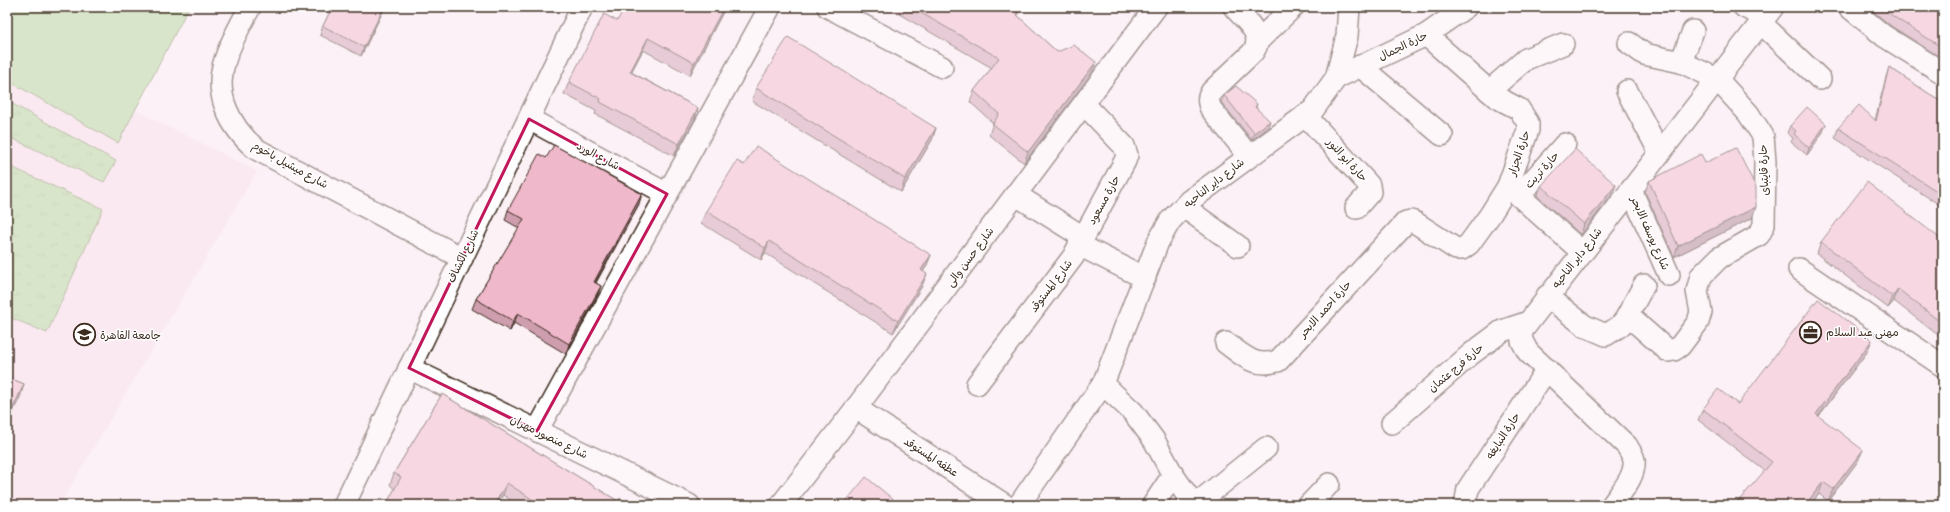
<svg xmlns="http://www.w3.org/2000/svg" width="1950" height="512" viewBox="0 0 1950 512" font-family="Pangolin,'Playpen Sans Arabic',sans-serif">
  <defs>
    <pattern id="grass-tufts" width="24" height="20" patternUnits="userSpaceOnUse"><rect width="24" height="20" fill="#afd894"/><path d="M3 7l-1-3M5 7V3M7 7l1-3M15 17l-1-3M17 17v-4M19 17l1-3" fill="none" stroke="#97ba7f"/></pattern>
  </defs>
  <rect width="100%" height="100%" fill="#fcf1f5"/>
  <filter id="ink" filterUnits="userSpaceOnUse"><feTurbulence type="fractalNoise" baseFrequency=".025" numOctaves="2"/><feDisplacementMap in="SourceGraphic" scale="8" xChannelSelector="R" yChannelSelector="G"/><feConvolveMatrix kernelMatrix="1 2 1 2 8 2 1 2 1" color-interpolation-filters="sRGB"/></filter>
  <g filter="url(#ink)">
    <!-- built -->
    <path fill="#f8e0e8" d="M7,7H189L135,110L257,171L63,499L75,505H7Z"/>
    <!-- grass -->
    <g fill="url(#grass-tufts)" stroke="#758159">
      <path d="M7,101L116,161L104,182L7,136Z"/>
      <path d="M7,165L103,209L47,333L7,316Z"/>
    </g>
    <!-- garden -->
    <path fill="#afd894" stroke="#758159" d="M7,7H189L118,143L7,80Z"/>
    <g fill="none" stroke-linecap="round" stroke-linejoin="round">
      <defs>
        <g id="minor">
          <path d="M250,7C241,24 231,41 225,60C213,94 230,127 256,149L462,258"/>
          <path d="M828,7L942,67"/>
          <path d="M1234,7C1245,20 1267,36 1252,53L1212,91C1207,98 1208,102 1211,109L1249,156"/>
          <path d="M1744,7L1765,17"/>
          <path d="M1849,7L1884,36L1943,73"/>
          <path d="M1761,23L1820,79"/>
          <path d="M1258,41L1293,7"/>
          <path d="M1681,62L1693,31"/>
          <path d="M1360,66L1442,135"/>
          <path d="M1336,78L1426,35L1466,7"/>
          <path d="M1489,91L1526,59L1563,44"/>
          <path d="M1627,91L1660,153"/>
          <path d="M1305,115L1369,185L1370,192L1356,208"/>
          <path d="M529,119L667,194"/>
          <path d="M1508,186L1582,252"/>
          <path d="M1631,190L1669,275"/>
          <path d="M1016,195L1083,237"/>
          <path d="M1519,196L1565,144"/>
          <path d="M1184,207L1238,246"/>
          <path d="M1079,245L1145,278"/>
          <path d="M1799,269L1943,366"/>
          <path d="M1547,296L1585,326L1606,335L1620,326L1625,320H1633L1668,351L1674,350L1680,346L1698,322L1701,312L1697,291L1701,276L1719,258L1759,235L1764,225L1765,162L1763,136L1748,113L1717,79L1681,62L1644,54L1629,43"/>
          <path d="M1625,320L1644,285"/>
          <path d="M1226,343C1244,356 1254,368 1278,361L1406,222L1411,221L1416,223L1456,249H1462L1469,244L1490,215L1508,186L1528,130V123L1519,109L1496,97L1426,35"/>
          <path d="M409,368L689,505"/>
          <path d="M977,384L1073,257L1125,161L1127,155L1124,146L1084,104"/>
          <path d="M1103,384L1133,412L1154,440L1173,475L1194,505"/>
          <path d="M856,408L1005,505"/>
          <path d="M1392,423L1471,354L1502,331L1526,323"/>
          <path d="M537,431L770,7"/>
          <path d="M344,505L582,7"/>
          <path d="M781,505L856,408L1156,7"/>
          <path d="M1019,505L1103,384L1158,242L1170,221L1189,201L1313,110L1336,78L1347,36L1349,7"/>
          <path d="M1153,505L1173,475"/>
          <path d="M1195,505L1266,448"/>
          <path d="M1309,505L1329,484"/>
          <path d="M1465,505L1468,489L1547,369"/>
          <path d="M1612,505C1621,492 1636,476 1634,460C1633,455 1629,450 1627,446L1528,352L1522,341L1521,332L1773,7"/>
        </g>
      </defs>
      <!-- minor casing -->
      <use href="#minor" stroke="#3b2a1e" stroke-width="24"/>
      <!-- minor -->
      <use href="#minor" stroke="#fff" stroke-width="21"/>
    </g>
    <!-- wall -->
    <g fill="#ce9eaf" stroke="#3b2a1e">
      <path d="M332,7H385L361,56L320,35L323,26Z"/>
      <path d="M887,7H1022L1017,15L1057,52L1092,73L1024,163L989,135L993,123L970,102L974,91L992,68Z"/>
      <path d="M1868,7H1943V59L1891,26Z"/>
      <path d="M723,12L690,75L643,50L631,72L698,108L694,121L674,156L595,114L596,111L564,94L569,82L617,21Z"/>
      <path d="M1889,67L1943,103V207L1835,138L1838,128L1875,120L1886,77Z"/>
      <path d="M756,88L936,128L932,140L901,192L752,101Z"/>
      <path d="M1224,95L1257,104L1256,107L1268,128L1252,140L1221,102Z"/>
      <path d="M1790,126L1823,132L1807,155L1791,142L1793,138L1787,133Z"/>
      <path d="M1705,163L1752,218L1674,257L1645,192L1649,181Z"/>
      <path d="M744,165L931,255L926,267L923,272L922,286L893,333L765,253L761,260L701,223L706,211Z"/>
      <path d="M1541,186L1612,195L1581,235L1537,196Z"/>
      <path d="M639,204L596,283L601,286L597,296L566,354L514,323L510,331L472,309L476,299L519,228L505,220L508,210Z"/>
      <path d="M1943,238V339L1894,301L1888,308L1817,254L1821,242L1942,240Z"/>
      <path d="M1867,352L1819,416L1858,461L1828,501L1819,494L1810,505H1735L1765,471L1698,420L1703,409L1738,404Z"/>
      <path d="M7,377L24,384L20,397L8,422H7Z"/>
      <path d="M442,394L618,501L632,505H518L503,495L497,505H386L395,489L390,485L394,473Z"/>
    </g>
    <!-- shaded-wall -->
    <g fill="#a8818e" stroke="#3b2a1e">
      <path d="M384,7H385L361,56L364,47Z"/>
      <path d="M724,7H725L723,12L690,75L694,63Z"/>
      <path d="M1020,7H1022L1011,25L1016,14Z"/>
      <path d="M648,38L643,50L625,84L630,72Z"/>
      <path d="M1096,62L1092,73L1024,163L1028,152Z"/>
      <path d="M698,108L694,121L674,156L679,144Z"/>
      <path d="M1270,121L1268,128L1252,140L1254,133Z"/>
      <path d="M1826,124L1823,132L1807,155L1809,148Z"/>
      <path d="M936,128L932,140L901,192L905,179Z"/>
      <path d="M1616,185L1612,195L1581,235L1584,224Z"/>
      <path d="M642,194L639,204L590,292L594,282Z"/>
      <path d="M1756,207L1752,218L1674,257L1678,246Z"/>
      <path d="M769,241L765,253L761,260L765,248Z"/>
      <path d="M931,255L926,267L916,283L921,270Z"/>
      <path d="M927,274L922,286L893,333L898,321Z"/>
      <path d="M601,286L597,296L566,354L569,344Z"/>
      <path d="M1898,289L1894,301L1888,308L1893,297Z"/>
      <path d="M518,313L514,323L510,331L513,321Z"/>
      <path d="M1872,340L1867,352L1811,426L1816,414Z"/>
      <path d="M24,384L20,397L8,422L12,410Z"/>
      <path d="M1863,450L1858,461L1828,501L1833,489Z"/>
      <path d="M1823,482L1819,494L1810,505H1805Z"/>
      <path d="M507,483L503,495L497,505H494Z"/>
    </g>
    <!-- building -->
    <g fill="#f0b8cb" stroke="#3b2a1e">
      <path d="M332,7H384L364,47L323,26Z"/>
      <path d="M625,7H724L694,63L648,38L630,72L698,108L679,144L600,102L601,99L569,82L604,14L617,21Z"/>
      <path d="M911,7H1020L1016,14L1057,52L1074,45L1096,62L1028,152L993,124L999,114L974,91L999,58Z"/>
      <path d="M1882,7H1943V48L1894,17Z"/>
      <path d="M788,37L936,128L905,179L756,88Z"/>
      <path d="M1889,67L1943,103V195L1838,128L1859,105L1876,121Z"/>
      <path d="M1236,86L1257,104L1255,107L1270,121L1254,133L1224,95Z"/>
      <path d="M1807,107L1826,124L1809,148L1794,134L1796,131L1790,126Z"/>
      <path d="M554,145L642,194L594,282L601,286L569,344L518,313L513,321L476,299L524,219L508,210L539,154L546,158Z"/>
      <path d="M756,146L931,255L921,270L927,274L898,321L769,241L765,248L706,211L737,161L744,165Z"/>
      <path d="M1736,148L1756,187V207L1678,246L1649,181L1701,154L1705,163Z"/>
      <path d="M1575,149L1616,185L1584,224L1541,186Z"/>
      <path d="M1867,182L1942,240L1943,238V324L1898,289L1893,297L1821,242Z"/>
      <path d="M1818,299L1872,340L1816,414L1863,450L1833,489L1823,482L1805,505H1735L1772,462L1703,409L1718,389L1738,404Z"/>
      <path d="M7,377L24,384L12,410L7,408Z"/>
      <path d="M442,394L618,501L620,498L632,505H541L507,483L494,505H482L474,500L471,505H386L401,477L394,473Z"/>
      <path d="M866,477L900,505H843Z"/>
    </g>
  </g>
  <!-- marked area -->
  <path d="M0 0H1950V512H0ZM529,119L667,194L537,431L409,368Z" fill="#fcf1f5" fill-opacity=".55" fill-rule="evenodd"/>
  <path fill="none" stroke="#c2185b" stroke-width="3" stroke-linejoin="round" d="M529,119L667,194L537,431L409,368Z"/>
  <!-- icons -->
  <defs>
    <symbol id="office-ring" viewBox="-11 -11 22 22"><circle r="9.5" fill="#fff" stroke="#3b2a1e" stroke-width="1.5"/><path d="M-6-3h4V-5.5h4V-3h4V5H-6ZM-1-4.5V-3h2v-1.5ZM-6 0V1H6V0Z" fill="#3b2a1e"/></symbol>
    <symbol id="university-ring" viewBox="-11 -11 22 22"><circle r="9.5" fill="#fff" stroke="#3b2a1e" stroke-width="1.5"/><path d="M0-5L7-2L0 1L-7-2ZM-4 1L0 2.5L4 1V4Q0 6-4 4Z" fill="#3b2a1e"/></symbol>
  </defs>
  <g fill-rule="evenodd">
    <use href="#office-ring" x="1798" y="320" width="25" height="25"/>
    <use href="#university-ring" x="72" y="322" width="25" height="25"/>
  </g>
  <g text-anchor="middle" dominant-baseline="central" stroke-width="3" stroke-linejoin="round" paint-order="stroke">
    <!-- street labels -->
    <g font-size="11" fill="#3b2a1e" stroke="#fff">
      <text transform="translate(1403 46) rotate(-26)">حارة الجمال</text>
      <text transform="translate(1519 153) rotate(-71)">حارة الجزار</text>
      <text transform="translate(598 156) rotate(28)">شارع الورد</text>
      <text transform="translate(1347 160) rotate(48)">حارة أبو النور</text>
      <text transform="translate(290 165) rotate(29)">شارع ميشيل باخوم</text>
      <text transform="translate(1542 170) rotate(-48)">حارة تريت</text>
      <text transform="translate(1764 170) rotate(-92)">حارة قايتباى</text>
      <text transform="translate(1214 183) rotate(-38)">شارع داير الناحيه</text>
      <text transform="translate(1104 200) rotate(-61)">حارة مسعود</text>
      <text transform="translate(1650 233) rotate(66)">شارع يوسف الابحر</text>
      <text transform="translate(463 256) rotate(-64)">شارع الكشاف</text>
      <text transform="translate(970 257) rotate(-53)">شارع حسن والى</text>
      <text transform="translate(1577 258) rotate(-52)">شارع داير الناحيه</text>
      <text transform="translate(1051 286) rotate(-53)">شارع المستوقد</text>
      <text transform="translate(1325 309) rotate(-48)">حارة احمد الابحر</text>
      <text transform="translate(1456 368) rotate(-40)">حارة فرج عثمان</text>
      <text transform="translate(1503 436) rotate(-57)">حارة النبايغه</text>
      <text transform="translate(549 437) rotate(26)">شارع منصور مهران</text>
      <text transform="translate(931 457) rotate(33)">عطفه المستوقد</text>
    </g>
    <!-- poi labels -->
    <g font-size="11" fill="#3b2a1e" stroke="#fff" text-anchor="start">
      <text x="1826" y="332">مهنى عبد السلام</text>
      <text x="100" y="335">جامعة القاهرة</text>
    </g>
  </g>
  <!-- margin -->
  <rect width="1950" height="512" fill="none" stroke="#fff" stroke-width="24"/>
  <rect x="12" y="12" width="1926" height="488" fill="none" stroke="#3b2a1e" stroke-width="1.5" filter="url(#ink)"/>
</svg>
